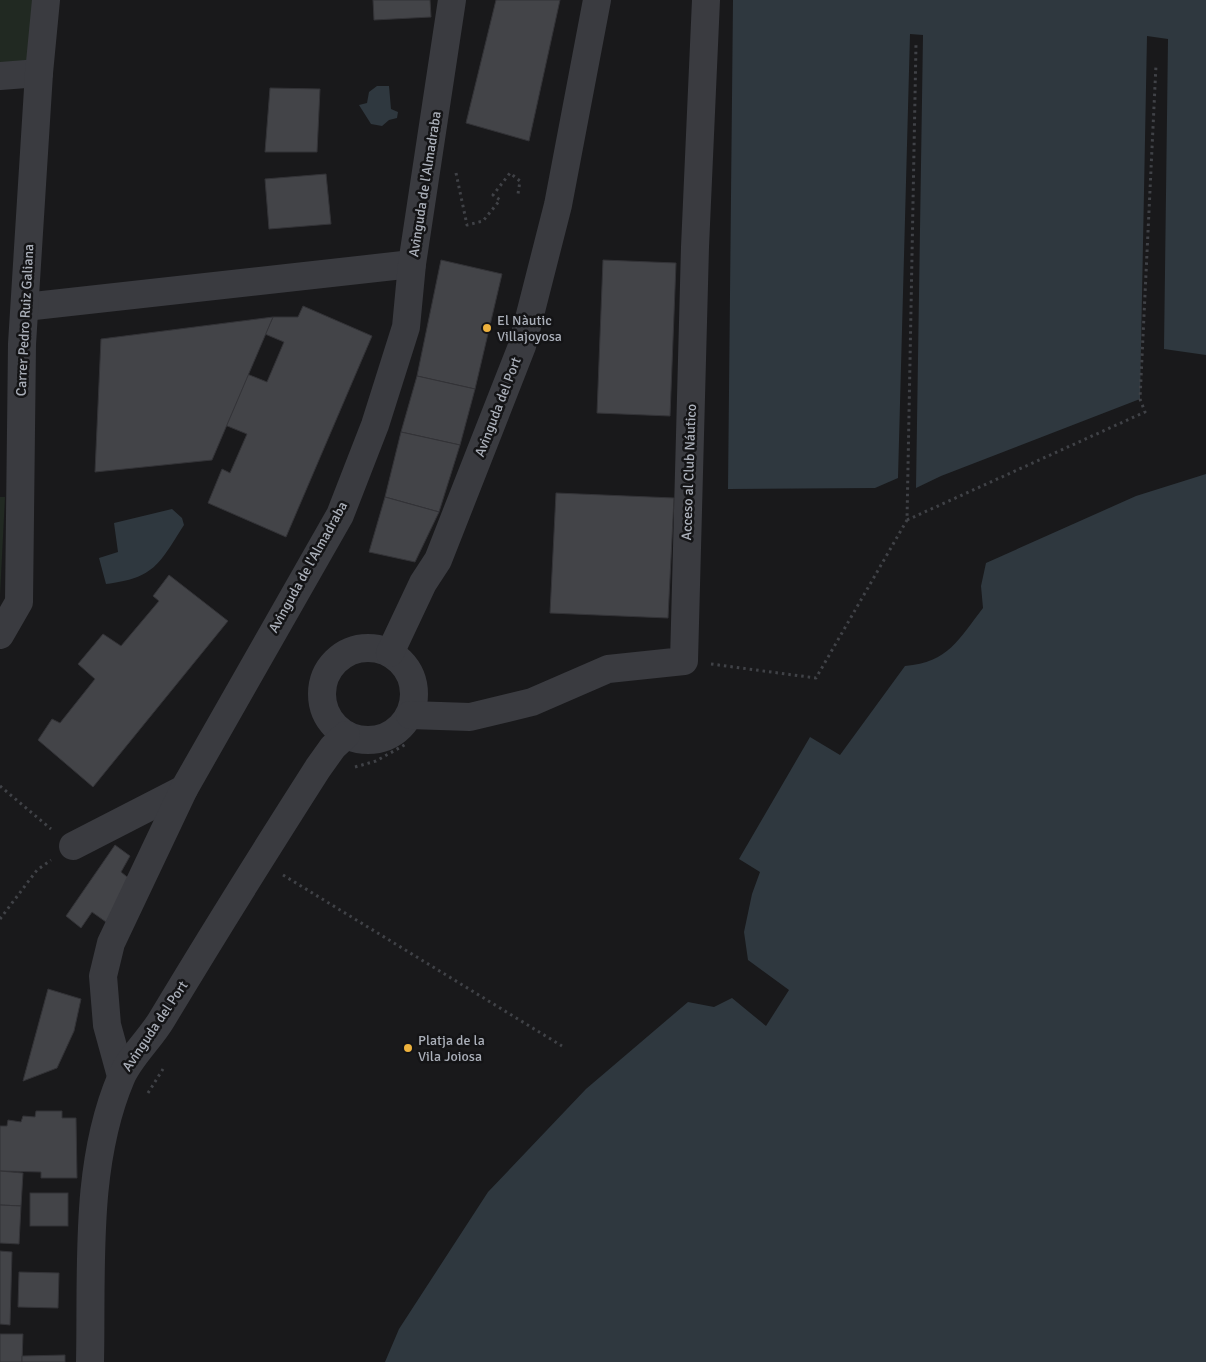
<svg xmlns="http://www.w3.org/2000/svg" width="1206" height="1362" viewBox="0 0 1206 1362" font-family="Signika,sans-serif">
  <rect width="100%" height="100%" fill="#19191b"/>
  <!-- green -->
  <g fill="#212922">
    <path d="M0,0H36L31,68H0Z"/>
    <path d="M0,497H5L0,596Z"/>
  </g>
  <!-- water -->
  <g fill="#2f383f">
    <path d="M733,0H1206V355L1164,349L1168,39L1147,36L1140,399L941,476L916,488L923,35L910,34L898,478L875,488L728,489Z"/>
    <path d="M377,86H389L391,109L398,112L397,118L389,120L382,126L371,124L359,105L367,103L369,92Z"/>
    <path d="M1206,474V1362H385L399,1329L488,1192L586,1089L688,1002L714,1007L732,998L766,1026L789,990L748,960L744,932L752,894L760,872L739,859L810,737L840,755L905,666C949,662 958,640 983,608L981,586L986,563L1136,496Z"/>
    <path d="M172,509L182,518L184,525C159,564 155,578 106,584L99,558L118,552L114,523Z"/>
  </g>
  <!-- building -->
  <g fill="#434448" stroke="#333337">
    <path d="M373,0H430L431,17L374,20Z"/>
    <path d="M496,0H560L529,141L466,123Z"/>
    <path d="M270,88L320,89L317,152H265Z"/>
    <path d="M326,174L331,224L269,229L265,179Z"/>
    <path d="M441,260L502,274L475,389L417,376Z"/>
    <path d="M603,260L676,263L670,416L597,413Z"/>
    <path d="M303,306L372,336L286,537L208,503L222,469L230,473L247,434L220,423L242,372L267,382L284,342L265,334L273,317H298Z"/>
    <path d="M273,317L212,460L95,472L101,339Z"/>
    <path d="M417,376L475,389L460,445L401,432Z"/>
    <path d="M401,432L460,445L439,512L385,497Z"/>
    <path d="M556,493L674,498L668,618L550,613Z"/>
    <path d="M385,497L439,512L415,562L369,552Z"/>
    <path d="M169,575L228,621L93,787L38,740L52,719L60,723L95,679L78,664L103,634L121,646L159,601L153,596Z"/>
    <path d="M115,845L130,856L121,872L132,881L106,922L92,912L81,928L66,916Z"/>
    <path d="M48,989L81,999L74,1031L57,1068L23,1081Z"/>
    <path d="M36,1111H62V1118H76L77,1178H41V1172L0,1171V1126H7L8,1120L21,1122L23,1116L35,1117Z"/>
    <path d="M0,1171L23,1173L21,1206L0,1205Z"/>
    <rect x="30" y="1193" width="38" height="33"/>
    <path d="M0,1205L21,1206L19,1244L0,1243Z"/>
    <path d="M0,1251L12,1252L10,1325L0,1324Z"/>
    <path d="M19,1272L59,1273L58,1308L18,1307Z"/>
    <path d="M0,1334H23L22,1362H0Z"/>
    <path d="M65,1355V1362H22V1356Z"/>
  </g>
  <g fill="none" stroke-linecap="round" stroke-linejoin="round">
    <!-- path -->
    <g stroke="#404247" stroke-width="3" stroke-dasharray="2.5 4" stroke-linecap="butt">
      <path d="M456,173L467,225L483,221L500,200L493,195L510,173L520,181L518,194"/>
      <path d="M907,520L1145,412L1140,399L1156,65"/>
      <path d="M711,664L816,678L907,520L916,44"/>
      <path d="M355,767L376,761L408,743"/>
      <path d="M0,786L51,829"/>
      <path d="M283,875L562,1046"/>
      <path d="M0,919L37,870L51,860"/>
      <path d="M148,1093L163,1069"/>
    </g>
    <!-- minor -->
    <g stroke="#3a3b40" stroke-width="28">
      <path d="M0,76L39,73"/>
      <path d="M25,307L412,264"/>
      <path d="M0,635L19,602L22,344L39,73L46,0"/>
      <circle cx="368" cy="694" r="46"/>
      <path d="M390,653L423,583L438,560L522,346L558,205L597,0"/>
      <path d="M410,715L470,717L532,702L608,669L684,661L695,247L706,0"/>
      <path d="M73,846L184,789"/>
      <path d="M121,1076L107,1025L103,976L111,943L184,789L340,515L375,425L406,327L412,264L452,0"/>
      <path d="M90,1362C92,1269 84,1165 121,1078C129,1058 151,1038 162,1019C213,934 265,851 318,768L333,747L346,735"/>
    </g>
  </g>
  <!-- markers -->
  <g fill="#eeb23d" stroke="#141416" stroke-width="2">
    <circle cx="487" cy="328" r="5"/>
    <circle cx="408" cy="1048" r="5"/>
  </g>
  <g text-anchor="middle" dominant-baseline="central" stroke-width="5" stroke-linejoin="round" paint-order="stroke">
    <!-- street labels -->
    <g font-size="14" fill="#abb0ba" stroke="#141416">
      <text transform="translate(425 184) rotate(-81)">Avinguda de l'Almadraba</text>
      <text transform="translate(25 320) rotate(-87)">Carrer Pedro Ruiz Galiana</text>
      <text transform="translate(498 407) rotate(-69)">Avinguda del Port</text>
      <text transform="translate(689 472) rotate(-88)">Acceso al Club Náutico</text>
      <text transform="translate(308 567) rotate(-61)">Avinguda de l'Almadraba</text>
      <text transform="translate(155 1026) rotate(-56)">Avinguda del Port</text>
    </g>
    <!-- poi labels -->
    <g font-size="14" fill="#abb0ba" stroke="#141416" text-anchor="start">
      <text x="497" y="320">El Nàutic<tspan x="497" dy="16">Villajoyosa</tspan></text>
      <text x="418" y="1040">Platja de la<tspan x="418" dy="16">Vila Joiosa</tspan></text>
    </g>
  </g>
</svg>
